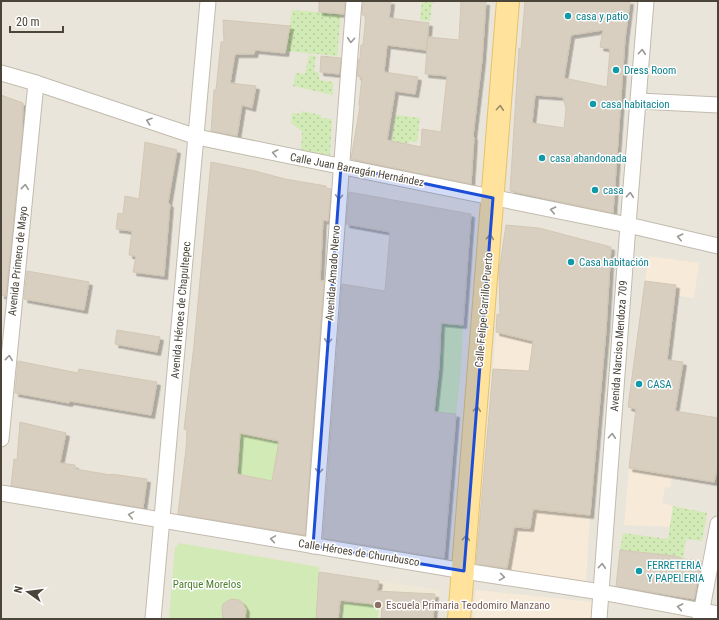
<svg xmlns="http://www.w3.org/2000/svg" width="719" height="620" viewBox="0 0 719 620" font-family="'Roboto Condensed',sans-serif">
  <defs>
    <pattern id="grass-dots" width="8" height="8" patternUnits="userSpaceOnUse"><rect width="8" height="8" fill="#d2eab5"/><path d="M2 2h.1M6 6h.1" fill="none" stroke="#b6ca9c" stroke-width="1.8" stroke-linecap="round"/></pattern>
    <filter id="shadow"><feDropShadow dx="3.5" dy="3.5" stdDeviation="0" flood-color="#0004"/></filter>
  </defs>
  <rect width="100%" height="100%" fill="#f6f3ec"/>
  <!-- residential -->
  <rect fill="#eae5da" x="1" y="1" width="717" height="618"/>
  <!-- commercial -->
  <g fill="#f7ead8">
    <path d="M649,256L699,263L694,298L679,296L676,285L645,281Z"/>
    <path d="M496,332L533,341L529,371L493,369Z"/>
    <path d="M629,468L673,473L670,488L665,487L662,503L673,506L670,527L624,525Z"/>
    <path d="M533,509L590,515L586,583L506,570L514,527L530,528Z"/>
    <path d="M476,590L593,602L591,619H473Z"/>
  </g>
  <!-- education -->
  <path fill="#efe8d6" d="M319,572L440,590L438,619H316Z"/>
  <!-- grass -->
  <g fill="url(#grass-dots)">
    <path d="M422,1H435L432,4L430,21L420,20Z"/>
    <path d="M292,10L341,14L337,56L286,51Z"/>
    <path d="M309,55L316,56L314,71L319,73V80L333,82V95L293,86L296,73L305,74Z"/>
    <path d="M302,111L321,115V118L332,119L330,155L301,151L302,131L291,123L292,113L301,114Z"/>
    <path d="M395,115L420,118L417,142L409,141L408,149L391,147Z"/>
    <path d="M673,506L707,513L702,541L686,539L683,559L620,550L623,533L668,539Z"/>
  </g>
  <!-- green -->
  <g fill="#d2eab5">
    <path d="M441,323L463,325L461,369L456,414L434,412L439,367Z"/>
    <path d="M240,433L279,442L271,487L237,474Z"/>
    <path d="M179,543L319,567L316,619H169L175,547Z"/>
    <path d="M364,599L380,600L378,619H341L342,602L362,604Z"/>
  </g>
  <!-- building -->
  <g fill="#d8cfc1" stroke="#d3c7b4" fill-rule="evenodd" filter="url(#shadow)">
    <path d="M319,1H345L344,14L319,12Z"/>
    <path d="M363,1H391L389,18L429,23L426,50L387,45L384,72L418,77L415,94L395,91L387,140L421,147L422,129L441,132L447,76L425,74L428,37L459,40L461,1L486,2L482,60L473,136L474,137L471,184L351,159L360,106L359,105L362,77L357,76L359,59H360L361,45H363L366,15H362Z"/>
    <path d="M525,1H630L625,39L613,213L510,191L519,48L521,49ZM603,30L600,47L610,49L607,87L564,78L571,35ZM535,95L563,97L566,109L564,128L532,123Z"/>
    <path d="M223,20L290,26L285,53L255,50L254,54H235L230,83L256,86L252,108L242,105L237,136L211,131L214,90H216L221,42H224Z"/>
    <path d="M321,56L341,58L339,74L320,72Z"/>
    <path d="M1,95L23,103L22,137L6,296L1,295Z"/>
    <path d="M145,142L177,150L168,203L170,204L164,276L133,272L136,256L129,255L132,231L116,229L118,213L123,214L125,196L139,199Z"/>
    <path d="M211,162L255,171L285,179L326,186V188L331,189L328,221L323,220L320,281H324L305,535L178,514L186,449L187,430L184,429L194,345ZM240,433L279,441L272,481L237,474Z"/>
    <path d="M349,192L471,214L463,325L441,323L439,367L434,412L456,414L444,558L323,538L342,284L385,291L390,232L346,224Z"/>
    <path d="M506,225L539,228L611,247L606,330L590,515L533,509L530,528L514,527L507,568L476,564L493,369L529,371L533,341L496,332L497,314L500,315L499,271Z"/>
    <path d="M27,271L89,282L84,310L24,299Z"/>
    <path d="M645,281L676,285L667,360L683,362L675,411L718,418V466L714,482L629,468L636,409L628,407Z"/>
    <path d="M117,330L160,337L157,352L115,344Z"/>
    <path d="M18,361L78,373L79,369L157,382L151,415L70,401L69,403L15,393Z"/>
    <path d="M20,422L66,433L60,463L75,465V469L111,475V474L147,479L143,508L11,486L14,459L17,460Z"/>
    <path d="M620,550L675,556L683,559L701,561L694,599L616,586Z"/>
    <path d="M319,572L379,581L377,591L435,594L433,619H381L382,605L340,600L338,619H316Z"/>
    <path d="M231,599L239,600L242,602L246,609L245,619H223L222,608L223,604Z"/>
  </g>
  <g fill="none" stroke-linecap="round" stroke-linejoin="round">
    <defs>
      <g id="minor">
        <path d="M1,73L36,83L197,137L628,225L718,246"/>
        <path d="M639,101L718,105"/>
        <path d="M1,439L36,83"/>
        <path d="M1,493L464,571L601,592L718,614"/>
        <path d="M313,546L354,1"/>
        <path d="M153,619L208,1"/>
        <path d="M599,619L628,225L646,1"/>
        <path d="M700,619L718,524"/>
      </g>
      <path id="primary" d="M459,619L508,1"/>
    </defs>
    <!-- minor casing -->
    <use href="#minor" stroke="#c2bbae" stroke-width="17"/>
    <!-- primary casing -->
    <use href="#primary" stroke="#e6c16a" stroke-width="24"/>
    <!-- minor -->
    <use href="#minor" stroke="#fff" stroke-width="15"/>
    <!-- primary -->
    <use href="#primary" stroke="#ffe39c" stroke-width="22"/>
  </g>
  <!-- one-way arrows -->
  <defs><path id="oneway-chevron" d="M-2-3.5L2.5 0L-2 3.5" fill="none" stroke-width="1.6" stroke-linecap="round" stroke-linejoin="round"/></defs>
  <g stroke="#9c9892">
    <use href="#oneway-chevron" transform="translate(351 40) rotate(94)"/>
    <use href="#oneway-chevron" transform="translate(642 52) rotate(-86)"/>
    <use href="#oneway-chevron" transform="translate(149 121) rotate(-161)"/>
    <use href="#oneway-chevron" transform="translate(275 153) rotate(-169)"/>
    <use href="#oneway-chevron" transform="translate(25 187) rotate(-84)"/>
    <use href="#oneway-chevron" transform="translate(630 195) rotate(-85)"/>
    <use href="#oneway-chevron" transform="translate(339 197) rotate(94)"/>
    <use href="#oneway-chevron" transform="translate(553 210) rotate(-168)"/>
    <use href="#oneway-chevron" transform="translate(680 237) rotate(-167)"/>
    <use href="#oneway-chevron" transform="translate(328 341) rotate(94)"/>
    <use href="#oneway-chevron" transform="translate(9 358) rotate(-84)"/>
    <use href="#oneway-chevron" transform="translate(612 436) rotate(-86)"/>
    <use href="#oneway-chevron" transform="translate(319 471) rotate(94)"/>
    <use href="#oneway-chevron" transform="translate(131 515) rotate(-170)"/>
    <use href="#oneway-chevron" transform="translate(273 539) rotate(-171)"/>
    <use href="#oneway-chevron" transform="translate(602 566) rotate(-86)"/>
    <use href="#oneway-chevron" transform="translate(502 577) rotate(9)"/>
    <use href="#oneway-chevron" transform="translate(680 607) rotate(-169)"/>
  </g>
  <g stroke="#9c8c66">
    <use href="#oneway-chevron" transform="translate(500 108) rotate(-86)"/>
    <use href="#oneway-chevron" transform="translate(490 237) rotate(-85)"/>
    <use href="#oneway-chevron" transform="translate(477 409) rotate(-85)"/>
    <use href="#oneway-chevron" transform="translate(466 538) rotate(-85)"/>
  </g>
  <!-- marked area -->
  <path fill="#1d4ed8" fill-opacity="0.2" stroke="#1d4ed8" stroke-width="3" stroke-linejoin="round" d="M341,166L493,198L464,571L313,546Z"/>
  <!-- markers -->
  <g fill="#0f9aa8" stroke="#fff" stroke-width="1.5">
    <circle cx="568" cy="16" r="4"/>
    <circle cx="616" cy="70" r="4"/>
    <circle cx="593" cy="104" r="4"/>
    <circle cx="542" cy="158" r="4"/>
    <circle cx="595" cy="190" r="4"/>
    <circle cx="571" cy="262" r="4"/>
    <circle cx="639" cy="384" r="4"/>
    <circle cx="639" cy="571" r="4"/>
  </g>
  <circle fill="#8d6e63" stroke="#fff" stroke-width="1.5" cx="378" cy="605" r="4"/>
  <g text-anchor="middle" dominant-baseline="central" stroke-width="3" stroke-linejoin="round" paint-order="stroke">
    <!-- culture labels -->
    <g font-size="11" fill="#0d838f" stroke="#fff" text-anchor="start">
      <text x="576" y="16">casa y patio</text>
      <text x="624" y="70">Dress Room</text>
      <text x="601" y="104">casa habitacion</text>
      <text x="550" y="158">casa abandonada</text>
      <text x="603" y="190">casa</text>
      <text x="579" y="262">Casa habitación</text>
      <text x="647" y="384">CASA</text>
      <text x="647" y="565">FERRETERIA<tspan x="647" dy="13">Y PAPELERIA</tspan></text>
    </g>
    <!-- street labels -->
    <g font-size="11" fill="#4b4439" stroke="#fff">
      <text transform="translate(357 170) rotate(11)">Calle Juan Barragán Hernández</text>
      <text transform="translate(18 261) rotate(-84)">Avenida Primero de Mayo</text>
      <text transform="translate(333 273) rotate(-86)">Avenida Amado Nervo</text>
      <text transform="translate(181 310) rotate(-85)">Avenida Héroes de Chapultepec</text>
      <text transform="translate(484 310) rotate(-85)">Calle Felipe Carrillo Puerto</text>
      <text transform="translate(619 346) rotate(-86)">Avenida Narciso Mendoza 709</text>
      <text transform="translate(359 553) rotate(9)">Calle Héroes de Churubusco</text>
    </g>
    <!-- park labels -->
    <g font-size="11" fill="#4a7f2a" stroke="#fff">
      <text x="207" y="584">Parque Morelos</text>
    </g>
    <!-- education labels -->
    <g font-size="11" fill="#785e54" stroke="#fff" text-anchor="start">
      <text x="386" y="605">Escuela Primaria Teodomiro Manzano</text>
    </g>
  </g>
  <!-- border -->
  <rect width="719" height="620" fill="none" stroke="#4b4439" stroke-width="4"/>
  <!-- north arrow -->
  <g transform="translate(28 592) rotate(284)" stroke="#ffffff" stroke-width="3" paint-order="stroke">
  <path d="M0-3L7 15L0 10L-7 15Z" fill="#4b4439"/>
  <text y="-6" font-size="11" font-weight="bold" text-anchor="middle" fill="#4b4439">N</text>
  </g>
  <!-- scale -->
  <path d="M10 26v6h53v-6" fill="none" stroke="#4b4439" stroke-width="2"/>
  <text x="16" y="26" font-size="12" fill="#4b4439" stroke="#ffffff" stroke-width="3" paint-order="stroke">20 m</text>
</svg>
